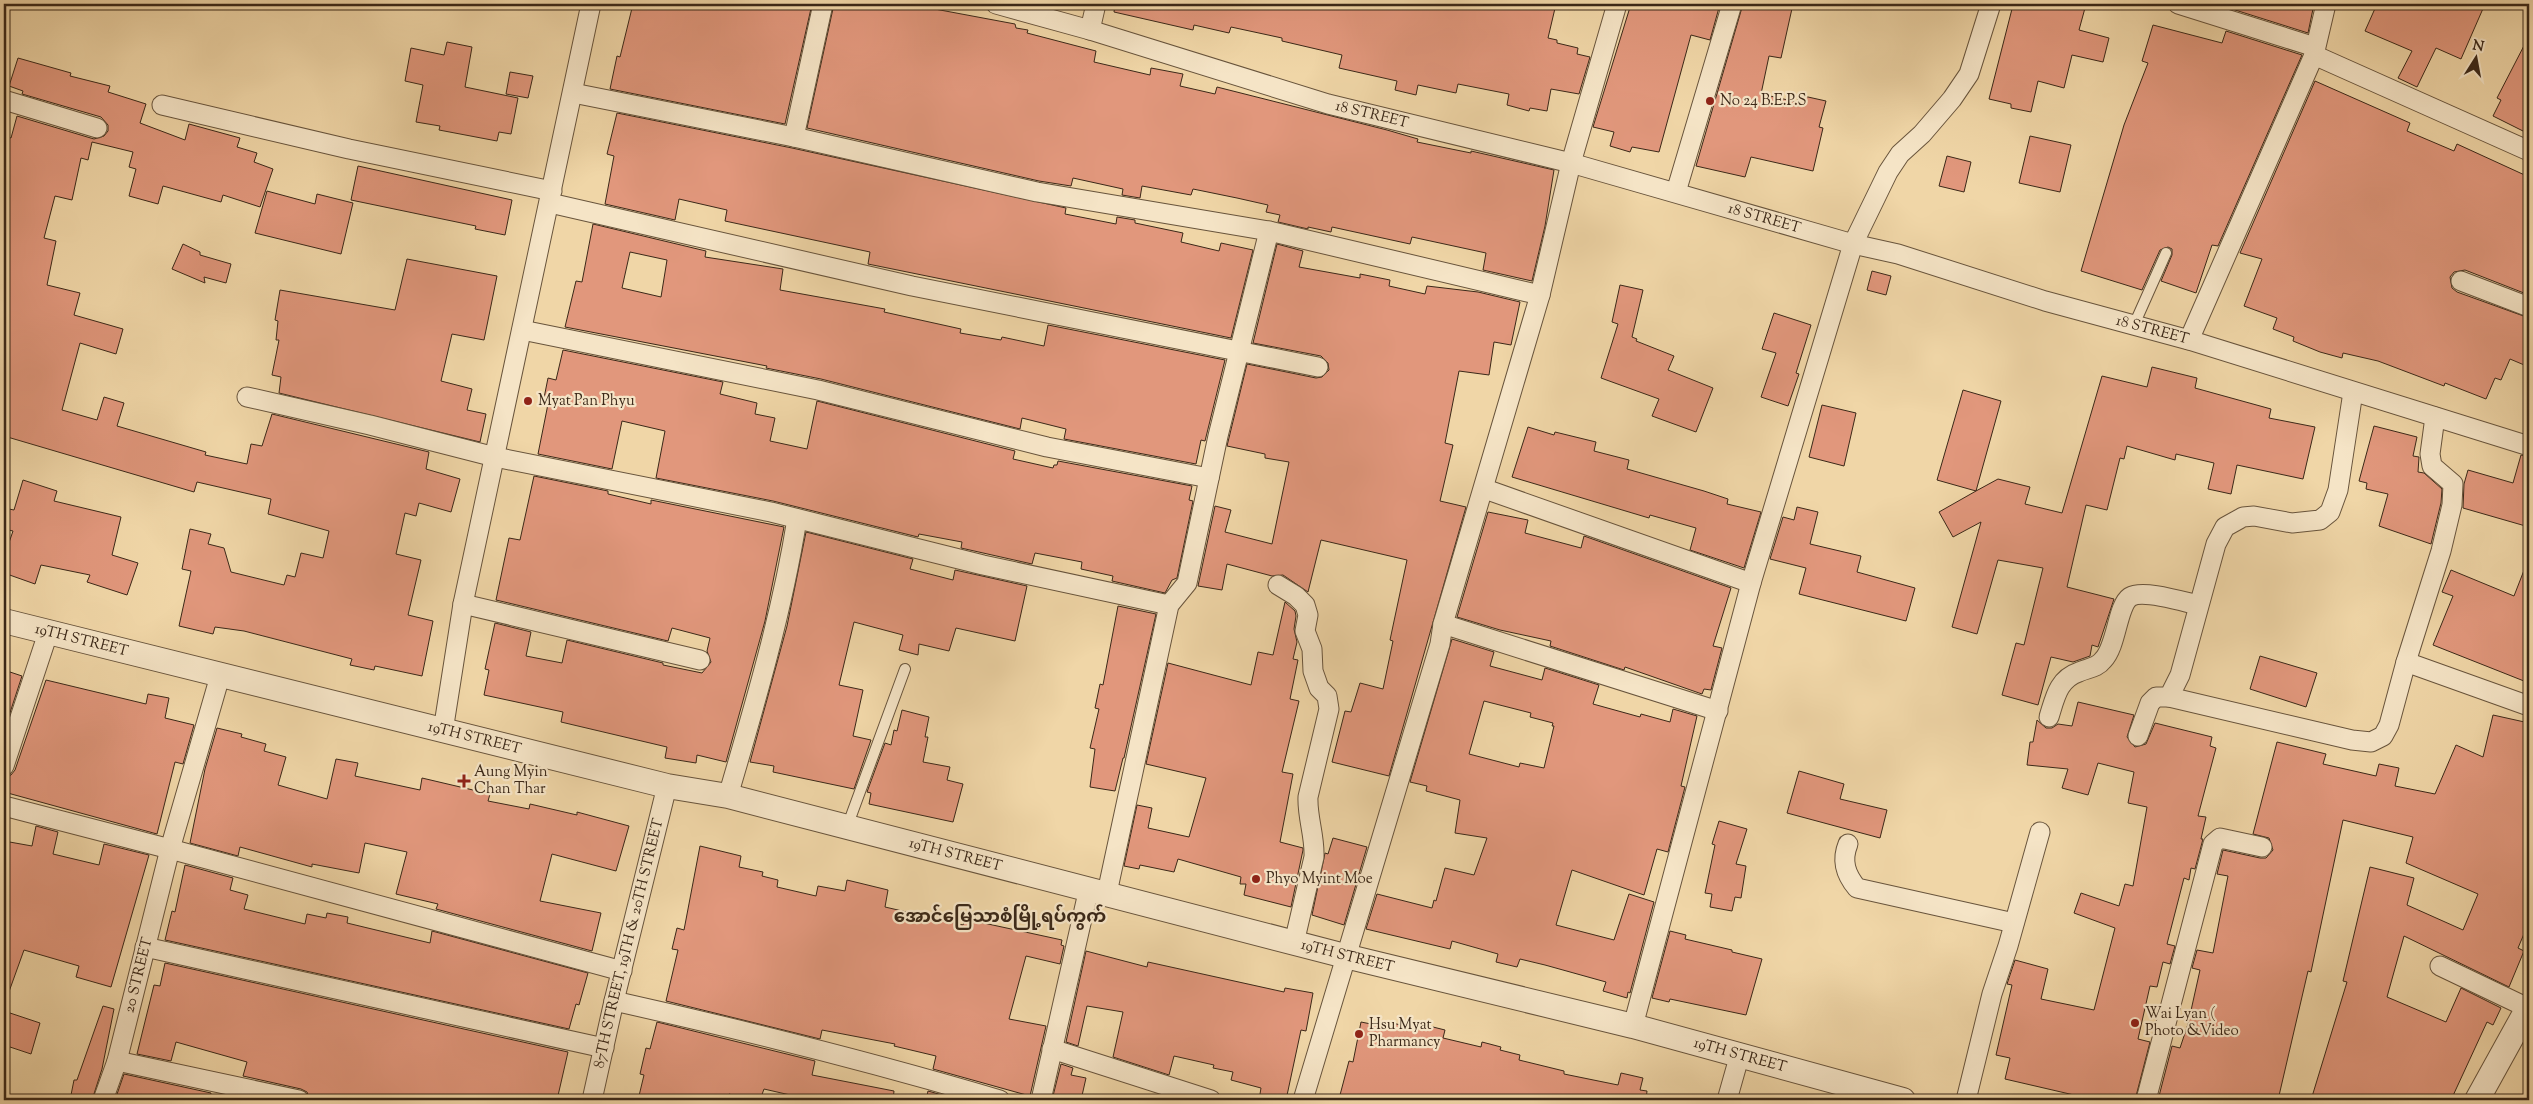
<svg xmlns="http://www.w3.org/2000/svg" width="2533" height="1104" viewBox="0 0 2533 1104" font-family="'Sorts Mill Goudy','Noto Sans Myanmar',serif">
  <rect width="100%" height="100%" fill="#f0d6a7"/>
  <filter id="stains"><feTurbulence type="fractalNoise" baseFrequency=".004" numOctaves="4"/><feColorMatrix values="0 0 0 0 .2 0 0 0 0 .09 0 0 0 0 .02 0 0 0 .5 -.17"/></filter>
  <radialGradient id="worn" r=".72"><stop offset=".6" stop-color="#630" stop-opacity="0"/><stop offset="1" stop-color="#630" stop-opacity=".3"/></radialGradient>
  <!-- building -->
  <g fill="#e1977c" stroke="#3b2818" fill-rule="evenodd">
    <path d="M633,4H812L785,124L610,89L617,56L620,57Z"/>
    <path d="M834,4H908L1015,24L1016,28L1028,30L1027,33L1096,51L1094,62L1150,75L1151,68L1183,74L1180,86L1215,94L1217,87L1387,130L1418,139L1417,142L1471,153V151L1554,170L1545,226L1532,281L1483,270L1486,253L1412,237L1410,244L1332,227L1331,232L1308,227V229L1278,222L1280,215L1266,212L1268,205L1237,198L1193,189L1191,195L1142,186L1140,198L1122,195L1123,189L1073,178L1071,186L1039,181L807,128Z"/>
    <path d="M1115,4H1556L1548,38L1557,40V43L1578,48L1577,54L1590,57L1579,94L1551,89L1547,111L1530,108L1529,111L1507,105L1509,94L1458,84L1456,93L1418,85L1416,95L1395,90L1397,81L1339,68L1342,55L1282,41V38L1231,27L1229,33L1194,25L1193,30L1114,12Z"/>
    <path d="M1631,4H1720L1710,40L1691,35L1659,152L1632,147L1630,152L1610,146L1614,132L1593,127Z"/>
    <path d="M1743,4H1793L1781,58L1769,56L1761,94L1797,102L1799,95L1826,101L1819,127L1823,128L1813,171L1751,157L1745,177L1696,166Z"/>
    <path d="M2024,4H2070L2085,8L2079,30L2109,38L2103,62L2072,55L2064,88L2038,81L2031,112L2011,108V104L1989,99L2013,5L2023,8Z"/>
    <path d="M2233,4H2314L2308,33L2232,9Z"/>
    <path d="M2377,4H2485L2461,59L2436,48L2417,87L2398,78L2412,51L2365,31Z"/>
    <path d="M2153,25L2222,43L2226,31L2302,55L2218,246L2212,245L2196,293L2161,281L2172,255V249L2168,247L2160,250L2142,290L2081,271L2124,125L2148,63L2142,61Z"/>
    <path d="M2529,36V134L2493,116L2501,100L2497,98Z"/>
    <path d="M447,42L472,47L465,87L518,98L511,134L499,132L497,141L439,130L440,126L416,122L423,85L405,81L411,48L444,55Z"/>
    <path d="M18,58L71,73L70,76L110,86L108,92L146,104L140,123L185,140L189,124L240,138L237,147L257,153L254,162L273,169L260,207L223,195L221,202L163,186L158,204L129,196L136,169L129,167L133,152L92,142L88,160L81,158L72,200L55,196L44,238L56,241L47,285L80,293L74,315L123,329L116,354L80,343L62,410L97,420L104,397L124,403L117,426L206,452L205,455L247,464L251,444L262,446L272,414L429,452L426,469L460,479L451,512L419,503L416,516L405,513L396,554L421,560L408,615L433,621L422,676L375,666L374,670L350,665L352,659L244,631L215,627L213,634L179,626L191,571L182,569L190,529L211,534L208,544L224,548L231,572L284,585L287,575L295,577L301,553L323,558L329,531L268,514L271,499L197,482L194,492L4,436V136L11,138L17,116L94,139L104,136L108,131V125L101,117L22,94L23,91L9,86Z"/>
    <path d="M510,72L533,76L528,98L506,94Z"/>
    <path d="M2315,81L2410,123L2407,131L2454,151L2457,144L2529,177V295L2465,270L2454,272L2450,277L2452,288L2457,292L2529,318V367L2510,359L2501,380L2495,378L2486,399L2445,383L2444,386L2378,361L2343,353L2342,358L2320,352L2293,341L2294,337L2273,329L2277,318L2244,306L2262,259L2240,253Z"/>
    <path d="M617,113L792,148L1066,208L1065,214L1116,224L1117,217L1135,220V223L1183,233L1181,242L1219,251L1221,243L1253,250L1231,338L868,264L870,252L725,221L727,210L679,199L675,220L605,204L614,156L607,154Z"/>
    <path d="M2030,136L2071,145L2060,192L2019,183Z"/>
    <path d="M1947,156L1971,162L1964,192L1939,186Z"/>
    <path d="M358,166L512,200L505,235L475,229L476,226L351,200Z"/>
    <path d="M267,191L315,204L317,194L353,203L341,254L255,233Z"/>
    <path d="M593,224L706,251L705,257L783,269L780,290L885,309L884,312L961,329L960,333L1001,340L1002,337L1044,346L1048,325L1225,360L1205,441L1201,440L1196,464L1064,439L1066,429L1022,418L1020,429L821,379L766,368L767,366L565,327L576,281L582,282ZM630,252L667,260L661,297L622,288Z"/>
    <path d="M183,244L200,252V255L231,264L226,283L204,277L205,283L172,269Z"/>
    <path d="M1277,244L1303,251L1299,267L1360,278V274L1390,280L1389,286L1425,294L1427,286L1478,292L1520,302L1511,345L1494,342L1489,375L1459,371L1445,443L1453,445L1440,501L1466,507L1389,776L1332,762L1345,711L1351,712L1360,683L1383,689L1393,641L1390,640L1407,560L1321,540L1308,592L1283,575L1272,576L1227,564L1222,590L1198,586L1215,506L1231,510L1225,532L1272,544L1289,462L1265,458V454L1227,446L1247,364L1316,378L1322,377L1329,370L1328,363L1321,356L1253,343Z"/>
    <path d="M407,259L497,276L484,340L452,334L441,381L472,389L467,410L486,414L480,442L279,393L281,377L272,375L279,340H276L278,321L275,320L280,290L395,310Z"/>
    <path d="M1872,271L1891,276L1886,295L1867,290Z"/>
    <path d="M1620,285L1643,290L1632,337L1637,339L1636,341L1674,356L1668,370L1713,388L1696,432L1652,416L1659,399L1601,378L1618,324L1612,322Z"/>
    <path d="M1774,313L1811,325L1796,373L1799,374L1788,406L1761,397L1776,353L1762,349Z"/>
    <path d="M563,350L723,382L720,394L757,403L755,414L775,418L770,441L807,449L817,401L1015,451L1013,459L1053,468L1054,465H1057L1058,461L1192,486L1189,500L1193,501L1177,578L1172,580L1165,593L1112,581L1113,576L1081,569L1082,562L1035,553L1032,564L961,548L962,542L919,534L918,537L773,501L656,478L665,431L622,421L612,469L538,454L549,399L544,398L548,378L556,380Z"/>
    <path d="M2152,367L2197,378L2195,388L2271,409L2269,418L2315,427L2303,479L2237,465L2231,494L2208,489L2214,463L2176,454L2175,460L2127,446L2124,459L2120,458L2107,510L2086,505L2067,587L2114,599L2098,647L2092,645L2090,656L2073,662L2051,657L2038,705L2002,695L2016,643L2024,645L2043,568L1998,560L1977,634L1952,627L1981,522L1953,537L1939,512L1976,491L1937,480L1963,390L2001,401L1976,491L1998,479L2030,487L2025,504L2062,513L2102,376L2147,387Z"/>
    <path d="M1822,405L1856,413L1844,466L1809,457Z"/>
    <path d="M2374,426L2417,437L2413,456L2419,457L2418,472L2424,473L2442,489L2441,503L2431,544L2379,526L2388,494L2366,489L2367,483L2359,481Z"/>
    <path d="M1528,427L1554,435L1555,432L1596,442L1594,451L1629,460L1627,469L1704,491L1728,499L1727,504L1761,512L1744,568L1690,550L1696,528L1650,515L1649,518L1512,477Z"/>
    <path d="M2521,455L2529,457V527L2463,508L2464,484L2468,470L2513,483Z"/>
    <path d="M534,476L608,491V494L651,504V500L784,527L765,621L726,762L697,755L696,763L665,758L667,747L561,722L563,712L484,695L489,670L485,669L495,623L531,632L526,656L562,663L567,640L663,663V665L702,673L711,662L707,651L710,638L672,628L668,641L496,600L509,538L520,540Z"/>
    <path d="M23,480L57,491L54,501L121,517L112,555L138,563L127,595L87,582L90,575L41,565L35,584L4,573V557L13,531L4,529V508L14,510Z"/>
    <path d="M1797,507L1818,512L1810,544L1861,556L1857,572L1915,588L1906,621L1799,594L1806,568L1770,559L1783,517L1794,520Z"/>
    <path d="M1488,512L1528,520L1525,533L1581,548L1584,536L1731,588L1713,646L1722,648L1711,690L1704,689L1702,694L1625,667L1624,670L1550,646L1551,641L1500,630L1457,617Z"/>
    <path d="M806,532L913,559L910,569L953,580L955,570L1027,586L1015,641L956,628L949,651L919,644L918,655L899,650L903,635L854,622L839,685L863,690L853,736L871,740L854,789L773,772L774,766L750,762L787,626Z"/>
    <path d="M2528,560L2529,683L2433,645L2453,596L2442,592L2451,570L2514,596Z"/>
    <path d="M1285,602L1295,611L1296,616L1294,629L1297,642L1293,659L1298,660L1290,699L1299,701L1282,772L1293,774L1280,842L1303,848V850L1291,907L1244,895L1246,884H1240L1241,877L1178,859L1174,872L1140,865L1139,869L1124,866L1137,805L1152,808L1148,828L1189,837L1206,778L1146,764L1168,663L1251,685L1258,652L1273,655Z"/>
    <path d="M1118,606L1156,614L1124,758H1123L1115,791L1090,787L1095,749L1090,748L1099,709L1095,708L1100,684L1103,685Z"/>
    <path d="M1452,639L1494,652L1490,666L1542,680L1545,668L1599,685L1593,704L1640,717L1641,714L1670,722L1673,709L1697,716L1681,786L1685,787L1668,852L1657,849L1644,895L1572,870L1556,925L1614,940L1629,894L1654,902L1630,993L1628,992L1627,998L1603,991L1606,982L1545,965L1520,959L1517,967L1496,962L1498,954L1452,941L1450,949L1366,929L1377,894L1432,908L1434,900L1436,901L1445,868L1474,875L1487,838L1455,833L1460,800L1426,791L1427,786L1410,782ZM1484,701L1531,713L1530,717L1553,723L1552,726H1554L1544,768L1520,763L1519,767L1469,754Z"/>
    <path d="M2260,656L2317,673L2306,707L2250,689Z"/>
    <path d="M4,670L22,676L4,731Z"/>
    <path d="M46,680L146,704L148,694L169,698L165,718L194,725L183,764L175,762L157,834L4,792V777L11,775L15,770Z"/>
    <path d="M2078,702L2134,715L2127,737L2135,747L2146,744L2155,723L2212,737L2210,746L2216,748L2198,816L2206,817L2201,839H2203L2195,869L2191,868L2189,880L2184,878L2167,944L2175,946L2170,964L2163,962L2157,987L2150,986L2138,1039L2150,1042L2135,1100H2073L2074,1095L2005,1079L2010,1058L1996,1055L2012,985L2007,984L2015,960L2048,969L2041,999L2094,1010L2115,928L2074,913L2081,893L2119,906L2125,884L2133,886L2147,807L2128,803L2134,772L2098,763L2088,795L2062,788L2068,769L2027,765L2030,742H2033L2037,720L2046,728H2052L2058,724L2072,726Z"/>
    <path d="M902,710L929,717L925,737H928L923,762L950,767L947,780L963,784L953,822L869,804L871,793L867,792L885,743L891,745L894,730L897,731Z"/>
    <path d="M2493,715L2529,723V922L2518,948L2524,951L2509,987L2404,936L2387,997L2446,1022L2461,988L2501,1008L2493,1025L2487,1022L2451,1100H2311L2347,982L2343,981L2370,867L2414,878L2407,905L2463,930L2478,894L2406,863L2413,837L2343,820L2311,972L2308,971L2278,1100H2158L2172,1046L2180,1048L2188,1024L2200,970L2192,968L2197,950L2213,953L2228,876L2217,874L2223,850L2260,858H2266L2273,850L2269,838L2253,834L2277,742L2326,754L2323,764L2376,776L2379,764L2399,768L2395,786L2435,794L2456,745L2483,757Z"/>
    <path d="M217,728L242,734L241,737L266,744L264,751L286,757L278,785L327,799L336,759L358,763L355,776L420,790L422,778L490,794L488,801L529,809L530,804L577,815V812L629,826L616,871L552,854L540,901L601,913L592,951L436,909L438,904L396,894L407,852L365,843L359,873L312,864V867L240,847L238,856L190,843L205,769Z"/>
    <path d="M1799,771L1844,784L1840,799L1887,810L1880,838L1787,813Z"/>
    <path d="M1719,821L1747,829L1736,864L1746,866L1741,898L1735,897L1732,911L1710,907L1712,894L1705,893L1715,845L1712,844Z"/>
    <path d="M36,826L58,832L53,854L99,865L104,844L149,855L111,987L76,977L79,966L24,950L6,1000H4V841L32,846Z"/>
    <path d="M1333,838L1367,847L1344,925L1312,915L1325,853L1328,854Z"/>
    <path d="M700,846L741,856L739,867L763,872L762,876L778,880L777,887L816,896L818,886L845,891L847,880L888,890L885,907L963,925L965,919L1062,940L1061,945L1064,946L1060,964L1026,956L1009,1019L1046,1026L1030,1096L933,1069L936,1056L894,1046L895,1044L822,1030L820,1039L666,1001L678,950L672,949L677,928L684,930Z"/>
    <path d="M185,865L233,878L230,890L248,895L244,909L305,924L307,914L326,918L327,913L348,917L347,923L430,943L432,931L588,973L579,1005L576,1004L569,1029L165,940L172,911L175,912Z"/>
    <path d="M1670,931L1686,935L1685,939L1732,950V952L1762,959L1746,1015L1670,999L1669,1002L1652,998Z"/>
    <path d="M1086,951L1147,967L1148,962L1284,992L1285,988L1313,993L1306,1031L1301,1030L1286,1100H1259L1261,1088L1231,1080L1233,1072L1213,1068L1214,1065L1174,1056L1169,1075L1113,1057L1123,1012L1087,1006L1078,1046L1066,1042Z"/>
    <path d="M165,963L568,1052L557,1100L545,1096L544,1100H310L307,1092L301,1089L243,1076L247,1062L176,1042L171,1061L137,1054L154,985L160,986Z"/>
    <path d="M103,1006L114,1009L102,1069L92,1100H70L74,1080H77Z"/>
    <path d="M4,1011L40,1023L31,1054L4,1045Z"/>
    <path d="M657,1022L815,1061L812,1075L894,1091L893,1100H812L764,1089L760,1100H750L729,1094L727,1100H638L644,1075L640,1074L646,1048L650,1049Z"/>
    <path d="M1361,1022L1391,1028L1392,1023L1419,1029L1421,1024L1445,1030L1443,1038L1481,1047L1482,1042L1501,1047L1500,1050L1520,1055L1519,1060L1564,1071V1074L1618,1085L1621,1073L1643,1078L1640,1090L1647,1091L1646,1100H1369L1340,1095L1349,1061L1353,1062Z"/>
    <path d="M1061,1064L1073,1068L1071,1075L1086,1078L1081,1100H1052Z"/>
    <path d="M124,1074L211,1093L210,1100H115Z"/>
    <path d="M928,1091L949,1097L961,1100H926Z"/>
  </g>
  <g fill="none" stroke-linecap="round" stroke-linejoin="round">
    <defs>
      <g id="service">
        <path d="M2134,325L2166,253"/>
        <path d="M847,827L905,669"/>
      </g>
      <g id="minor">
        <path id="s1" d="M996,4L1090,30L1328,104L1571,163L1853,244L1898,254L2045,301L2189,340L2529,446"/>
        <path d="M2178,4L2315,47"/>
        <path d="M1090,30L1096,4"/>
        <path d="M2314,55L2529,151"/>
        <path d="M573,93L794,137L1037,192L1269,231L1540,295"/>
        <path d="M4,100L97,128"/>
        <path d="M162,105L349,149L552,191"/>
        <path d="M794,137L823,4"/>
        <path d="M1676,192L1732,4"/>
        <path d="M550,203L912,286L1318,367"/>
        <path d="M2461,281L2529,307"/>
        <path d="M522,330L818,390L1047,447L1209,478"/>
        <path d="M2189,340L2314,55L2326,4"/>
        <path d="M247,397L370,425L495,457L771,512L983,565L1169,605"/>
        <path d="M1485,489L1751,583"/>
        <path d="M1278,585L1296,596L1305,605L1308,615L1305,631L1312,649L1313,671L1319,688L1327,696L1329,709L1308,797C1307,817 1315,836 1314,857L1294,943"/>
        <path d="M463,604L700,660"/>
        <path d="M1443,624L1718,711"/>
        <path d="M2406,662L2529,706"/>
        <path d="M2169,697L2352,740L2371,742L2383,736L2389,725L2406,662L2441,551L2452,505L2453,484L2432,466L2430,454L2435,417"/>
        <path d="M2049,717C2055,698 2058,679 2079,672C2088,668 2097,668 2103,660C2117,646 2117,606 2130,597C2143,589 2184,602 2198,605"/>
        <path d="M443,731L463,604L591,4"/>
        <path d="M2138,736L2150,703L2156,697H2169L2180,675L2216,544L2225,527L2243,517L2254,516L2292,523L2320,520L2330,512L2338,490L2353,392"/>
        <path d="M4,766L48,633"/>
        <path d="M728,796C755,704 782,613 797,519"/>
        <path d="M4,806L170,849L622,971"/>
        <path d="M1848,844C1841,861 1846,875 1857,888L2014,923"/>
        <path d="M1107,893L1169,605L1187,583L1218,436L1269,231"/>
        <path d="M145,947L604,1048"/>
        <path d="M2440,966L2528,1008"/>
        <path d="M614,1001C744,1030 872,1062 1000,1100"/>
        <path d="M1633,1026L1751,583L1853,244L1888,172L1900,154L1922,134L1952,99L1969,74L1991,4"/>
        <path d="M1052,1049L1211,1100"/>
        <path d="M117,1061L299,1100"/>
        <path id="s2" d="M103,1100L117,1061L170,849L220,676"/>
        <path id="s3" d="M592,1100L614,1001L667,786"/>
        <path d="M1041,1100L1089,888"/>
        <path d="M1303,1100L1440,644L1443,624L1540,295L1571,163L1617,4"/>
        <path d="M1727,1100L1740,1054"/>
        <path d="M1966,1100L1992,994L2008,946L2040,832"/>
        <path d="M2146,1100L2213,844L2220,838L2262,847"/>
      </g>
      <g id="tertiary">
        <path id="s4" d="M4,621L667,786L728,796L1345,956L1633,1026L1903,1100"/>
        <path d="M2477,1100L2529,1006"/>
      </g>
    </defs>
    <!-- service casing -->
    <use href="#service" stroke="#68543c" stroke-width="12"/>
    <!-- minor casing -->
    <use href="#minor" stroke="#68543c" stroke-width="21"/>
    <!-- tertiary casing -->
    <use href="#tertiary" stroke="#68543c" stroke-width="26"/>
    <!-- service -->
    <use href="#service" stroke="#f5e4c6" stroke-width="10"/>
    <!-- minor -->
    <use href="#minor" stroke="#f5e4c6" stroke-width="19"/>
    <!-- tertiary -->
    <use href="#tertiary" stroke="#f5e4c6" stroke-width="24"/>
  </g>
  <!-- markers -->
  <g fill="#8f2418" stroke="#f5e4c6" stroke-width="2">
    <circle cx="1710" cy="101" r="5"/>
    <circle cx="528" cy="401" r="5"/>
    <path d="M461.5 773.5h5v5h5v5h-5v5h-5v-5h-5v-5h5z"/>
    <circle cx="1256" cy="879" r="5"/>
    <circle cx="2135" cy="1023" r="5"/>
    <circle cx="1359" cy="1034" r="5"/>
  </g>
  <g text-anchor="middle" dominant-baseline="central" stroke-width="4.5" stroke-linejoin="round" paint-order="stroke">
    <!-- poi labels -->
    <g font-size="15" fill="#3b2818" stroke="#f5e4c6" text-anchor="start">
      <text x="1720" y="101">No 24 B.E.P.S</text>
      <text x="538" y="401">Myat Pan Phyu</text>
      <text x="474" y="772">Aung Myin<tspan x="474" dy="17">Chan Thar</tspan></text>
      <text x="1266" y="879">Phyo Myint Moe</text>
      <text x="2145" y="1014">Wai Lyan (<tspan x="2145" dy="17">Photo &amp;Video</tspan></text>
      <text x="1369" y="1025">Hsu Myat<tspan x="1369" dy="17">Pharmancy</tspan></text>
    </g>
    <!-- street labels -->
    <g font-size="15" fill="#3b2818" stroke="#f5e4c6">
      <text stroke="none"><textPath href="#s1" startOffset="392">18 STREET</textPath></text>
      <text stroke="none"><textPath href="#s1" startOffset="798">18 STREET</textPath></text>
      <text stroke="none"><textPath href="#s1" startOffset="1202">18 STREET</textPath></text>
      <text stroke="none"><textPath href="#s4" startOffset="80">19TH STREET</textPath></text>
      <text stroke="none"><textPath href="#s4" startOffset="485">19TH STREET</textPath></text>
      <text stroke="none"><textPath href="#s4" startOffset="980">19TH STREET</textPath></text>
      <text stroke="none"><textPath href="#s3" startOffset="161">87TH STREET, 19TH &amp; 20TH STREET</textPath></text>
      <text stroke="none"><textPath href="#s4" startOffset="1385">19TH STREET</textPath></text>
      <text stroke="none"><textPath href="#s2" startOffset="130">20 STREET</textPath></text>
      <text stroke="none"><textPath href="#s4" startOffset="1790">19TH STREET</textPath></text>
    </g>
    <!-- quarter labels -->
    <g font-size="18" font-weight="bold" fill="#3b2818" stroke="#f5e4c6">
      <text x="1000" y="918">အောင်မြေသာစံမြို့ရပ်ကွက်</text>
    </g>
  </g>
  <!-- margin -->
  <rect width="2533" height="1104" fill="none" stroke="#f0d6a7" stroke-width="20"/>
  <rect x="5" y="5" width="2523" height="1094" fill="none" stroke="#3b2818" stroke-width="2.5"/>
  <rect x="10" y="10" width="2513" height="1084" fill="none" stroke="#3b2818"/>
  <!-- north arrow -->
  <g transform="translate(2476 58) rotate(11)" stroke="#f5e4c6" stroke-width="4" paint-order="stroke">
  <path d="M0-4L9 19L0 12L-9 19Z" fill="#3b2818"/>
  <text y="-8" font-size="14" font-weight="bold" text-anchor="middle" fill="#3b2818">N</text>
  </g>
  <rect width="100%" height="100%" filter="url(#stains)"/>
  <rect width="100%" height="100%" fill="url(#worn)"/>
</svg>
